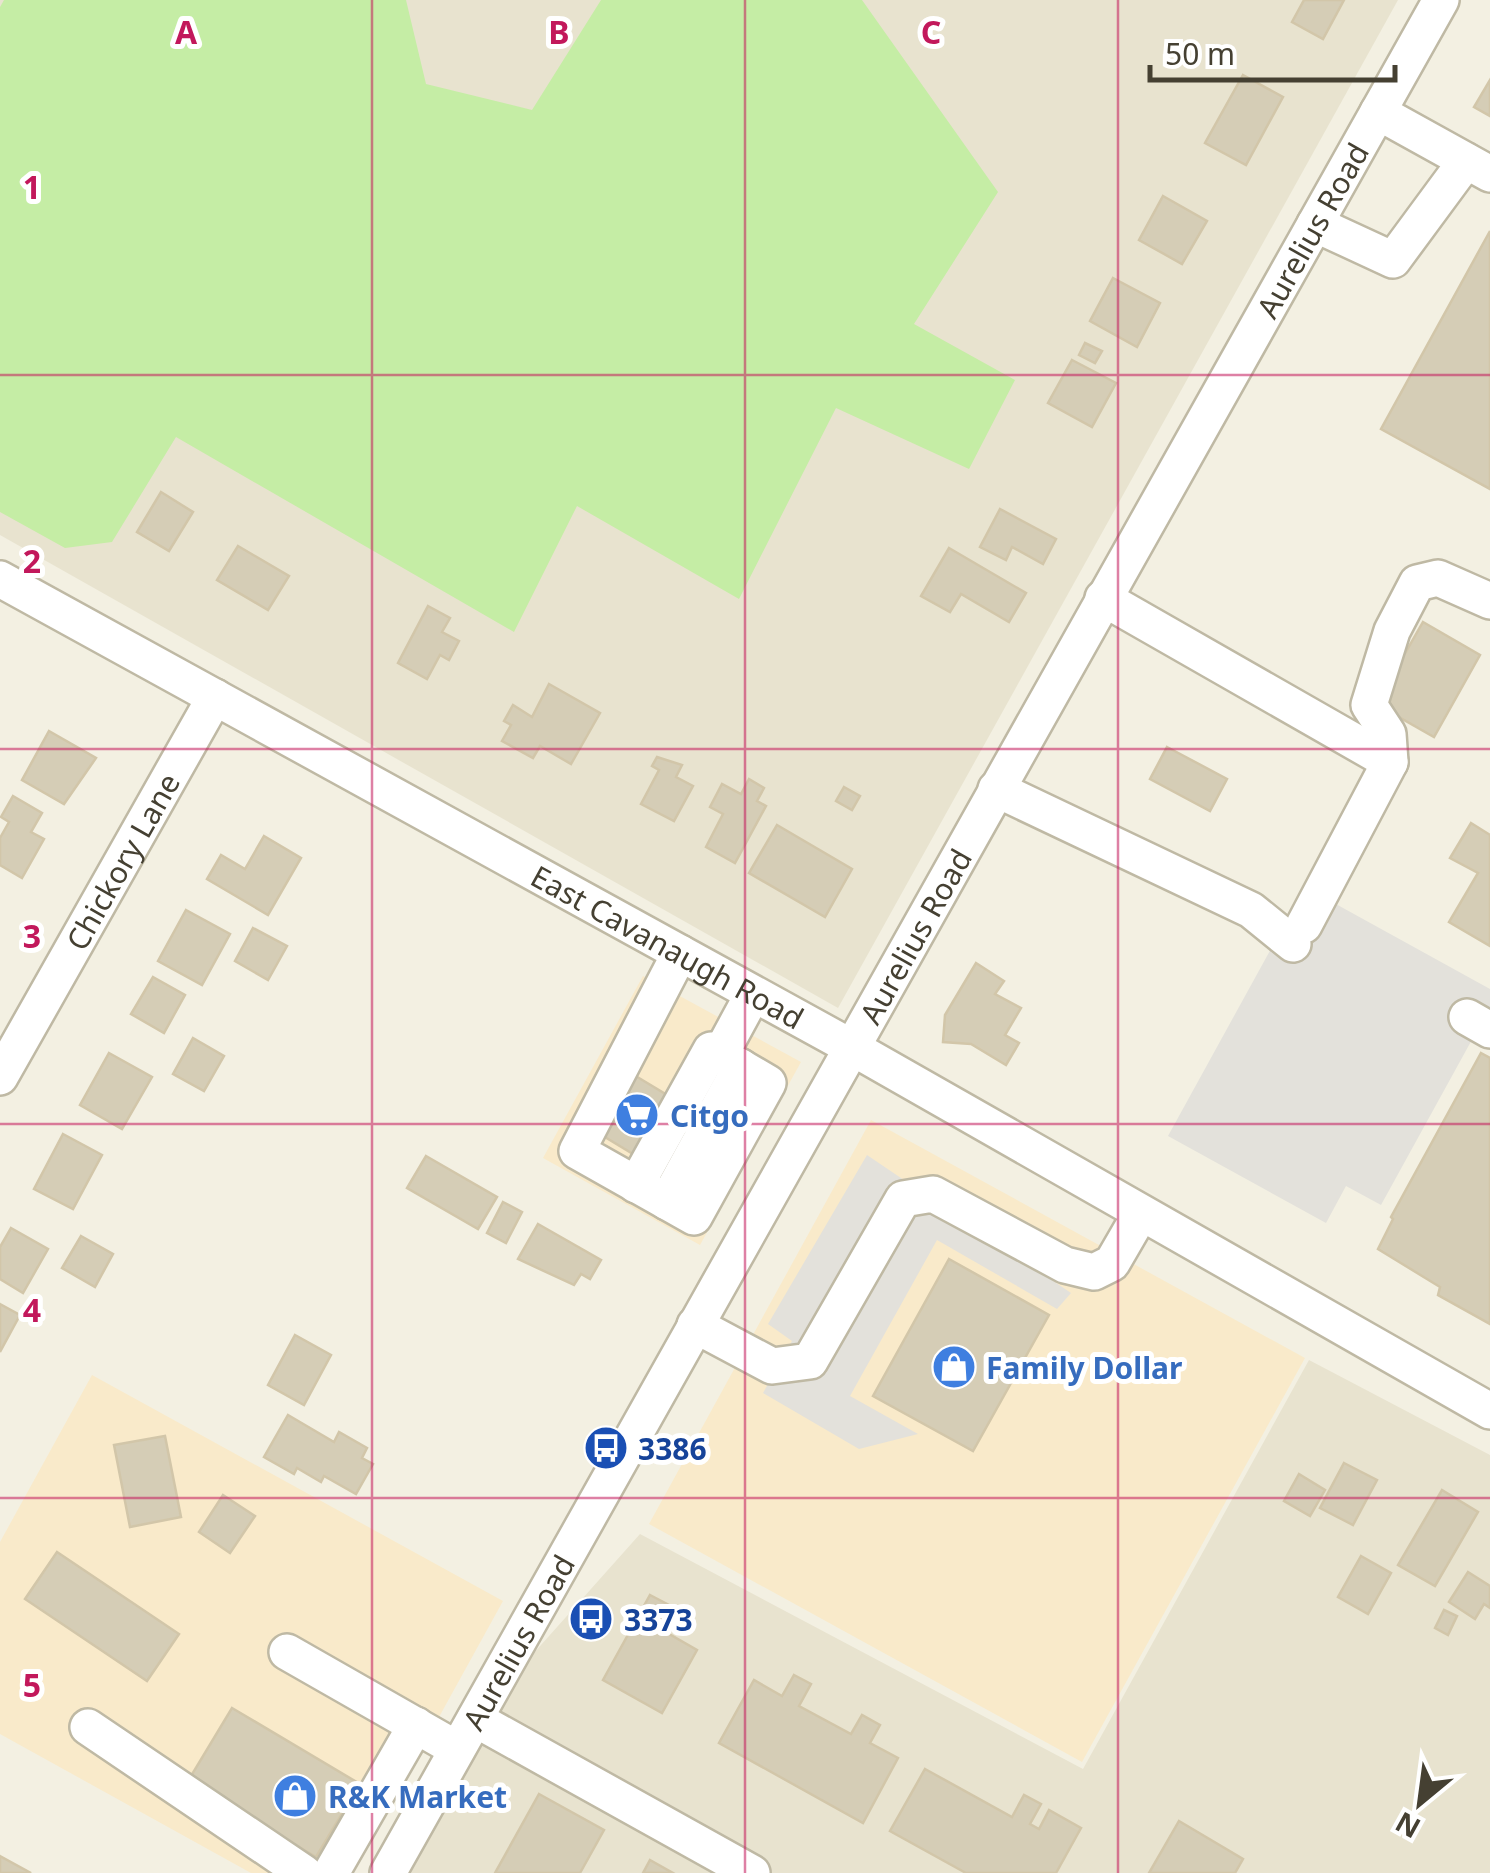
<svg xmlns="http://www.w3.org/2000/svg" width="1490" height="1873" viewBox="0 0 1490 1873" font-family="'Noto Sans',sans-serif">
  <rect width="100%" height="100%" fill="#f3f0e2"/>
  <!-- residential -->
  <g fill="#e8e3cf">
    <path d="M0,0H1398L838,1008L0,535Z"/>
    <path d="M1309,1360L1490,1455V1873H388L475,1719L640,1534L1083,1769Z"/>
  </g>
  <!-- commercial -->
  <g fill="#f9eaca">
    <path d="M643,976L801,1062L700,1245L543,1158Z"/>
    <path d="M871,1120L1305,1358L1082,1762L649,1524Z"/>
    <path d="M92,1375L503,1601L353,1873H251L0,1734V1542Z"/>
  </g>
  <!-- green -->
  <path fill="#c5eda5" d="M4,0H406L426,84L532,110L601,0H862L998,192L914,324L1015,380L969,469L836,408L739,599L577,506L514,632L176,437L112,542L65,548L0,512V7Z"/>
  <!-- parking -->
  <g fill="#e3e1db">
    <path d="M1305,887L1490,989V1044L1474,1036L1381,1205L1346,1186L1326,1223L1168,1136Z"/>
    <path d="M867,1155L1071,1293L1057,1309L937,1240L850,1396L918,1434L859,1449L763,1393L792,1341L768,1324Z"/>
  </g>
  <!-- building -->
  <g fill="#d5cdb6" stroke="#d2c6a9" stroke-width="2.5">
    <path d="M1304,0H1344L1323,39L1292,22Z"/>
    <path d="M1243,75L1283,97L1246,165L1205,143Z"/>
    <path d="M1490,80V116L1474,107Z"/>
    <path d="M1163,196L1207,221L1182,264L1139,240Z"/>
    <path d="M1490,231V489L1381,429Z"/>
    <path d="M1113,278L1160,303L1137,347L1090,321Z"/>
    <path d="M1085,343L1102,351L1095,363L1079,355Z"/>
    <path d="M1072,360L1116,383L1092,427L1048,403Z"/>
    <path d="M161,492L193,512L169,551L137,532Z"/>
    <path d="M1000,509L1056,539L1043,564L1012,547L1006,560L980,547Z"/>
    <path d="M238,546L289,576L268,610L217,580Z"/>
    <path d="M949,548L1026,593L1009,622L961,594L950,612L921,596Z"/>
    <path d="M428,606L450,618L442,632L459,641L449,660L440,655L427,679L398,663Z"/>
    <path d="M1423,622L1480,655L1434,737L1376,704Z"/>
    <path d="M549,684L600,713L571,764L540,746L533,758L502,741L511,725L504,721L513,705L532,717Z"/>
    <path d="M49,731L96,758L64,804L22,780Z"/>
    <path d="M1167,747L1227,779L1210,811L1150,779Z"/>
    <path d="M657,757L682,765L676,777L693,786L674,821L641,804L659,770L652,766Z"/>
    <path d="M749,779L764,788L757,801L766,806L735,863L706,847L723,814L710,807L722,784L741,794Z"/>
    <path d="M844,787L860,796L852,810L836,801Z"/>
    <path d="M13,796L42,813L31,832L44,839L22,878L0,865V838L9,822L1,817Z"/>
    <path d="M1471,823L1490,835V946L1449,922L1478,873L1450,858Z"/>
    <path d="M777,825L852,869L825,917L749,873Z"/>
    <path d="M264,836L301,858L268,915L207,879L221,855L245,869Z"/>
    <path d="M186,910L230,934L202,985L158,961Z"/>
    <path d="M253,928L287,946L268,980L235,961Z"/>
    <path d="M976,963L1004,981L995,994L1021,1008L1005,1035L1019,1043L1006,1065L971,1044L943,1042L945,1015Z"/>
    <path d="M153,977L185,995L164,1033L131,1014Z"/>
    <path d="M193,1038L224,1056L204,1091L173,1074Z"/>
    <path d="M109,1053L152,1077L122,1129L80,1105Z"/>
    <path d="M1481,1053L1490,1058V1324L1438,1295L1440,1287L1378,1249L1393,1219L1391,1217Z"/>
    <path d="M634,1075L672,1098L638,1157L600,1134Z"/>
    <path d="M63,1134L102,1155L73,1209L34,1189Z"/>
    <path d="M426,1156L497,1197L478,1229L407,1188Z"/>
    <path d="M503,1202L522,1212L506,1243L487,1233Z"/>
    <path d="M538,1224L601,1260L590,1279L581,1274L574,1285L518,1259Z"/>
    <path d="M11,1228L48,1249L23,1293L0,1279V1247Z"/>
    <path d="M81,1236L113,1254L95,1287L62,1268Z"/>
    <path d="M949,1259L1049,1315L973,1451L873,1396Z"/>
    <path d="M0,1304L20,1315L0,1352Z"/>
    <path d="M295,1335L331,1355L304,1405L268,1385Z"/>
    <path d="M288,1415L334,1442L339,1432L367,1448L362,1458L373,1464L356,1494L324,1476L321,1482L297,1468L294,1474L264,1457Z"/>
    <path d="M165,1436L181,1517L130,1527L114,1445Z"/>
    <path d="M1344,1463L1377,1480L1353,1525L1320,1508Z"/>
    <path d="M1299,1474L1325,1490L1310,1516L1284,1501Z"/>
    <path d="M1442,1490L1478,1512L1435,1586L1398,1565Z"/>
    <path d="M223,1495L255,1516L230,1553L199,1532Z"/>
    <path d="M57,1552L179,1634L147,1681L25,1599Z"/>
    <path d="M1361,1556L1391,1573L1368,1614L1338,1597Z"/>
    <path d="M1468,1572L1490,1586V1608L1484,1604L1475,1619L1449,1602Z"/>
    <path d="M650,1595L669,1605L657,1627L697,1650L662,1713L603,1680Z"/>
    <path d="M1444,1610L1457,1616L1448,1635L1435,1628Z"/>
    <path d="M794,1675L811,1684L799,1706L851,1734L862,1715L880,1725L870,1743L898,1758L863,1823L719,1743L754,1680L782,1696Z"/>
    <path d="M232,1708L360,1784L316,1857L188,1781Z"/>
    <path d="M925,1769L1012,1817L1024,1795L1041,1804L1030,1824L1039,1829L1049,1810L1081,1828L1056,1873H966L890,1831Z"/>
    <path d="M539,1794L604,1830L580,1873H495Z"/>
    <path d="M1179,1821L1243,1859L1235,1873H1149Z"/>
    <path d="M0,1856L31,1873H0Z"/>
    <path d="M650,1860L673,1873H643Z"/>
  </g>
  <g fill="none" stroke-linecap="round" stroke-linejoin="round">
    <defs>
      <g id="minor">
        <path d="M1378,112L1490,174"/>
        <path d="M1315,224L1393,260L1466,161"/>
        <path id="s1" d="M0,579L851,1047L1490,1411"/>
        <path d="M1103,598L1390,762"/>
        <path d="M996,789L1251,910L1293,944"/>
        <path d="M1304,925L1390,762L1388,734L1369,705L1392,631L1417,583L1438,578L1490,601"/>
        <path d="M680,953L577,1151L694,1217L768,1083L720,1055L753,994"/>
        <path d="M1467,1017L1490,1030"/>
        <path id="s2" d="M0,1077L215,697"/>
        <path d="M636,1185L711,1050L720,1055"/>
        <path d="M667,1202L741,1067"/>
        <path d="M695,1325L772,1366L810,1361L903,1199L933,1194L1065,1265L1094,1272L1112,1263L1141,1213"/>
        <path d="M287,1652L457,1749"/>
        <path d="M475,1719L752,1873"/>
        <path d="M88,1727L304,1873"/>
        <path d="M331,1873L416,1725"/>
        <path id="s3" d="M388,1873L1441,0"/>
      </g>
    </defs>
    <!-- minor casing -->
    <use href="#minor" stroke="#bfb9a4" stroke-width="40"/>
    <!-- minor -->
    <use href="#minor" stroke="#fff" stroke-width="35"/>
  </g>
  <!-- grid -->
  <path fill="none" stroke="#c2185b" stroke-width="2.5" stroke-opacity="0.55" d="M372,0V1873M745,0V1873M1118,0V1873M0,375H1490M0,749H1490M0,1124H1490M0,1498H1490"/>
  <!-- icons -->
  <defs>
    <symbol id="supermarket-disc" viewBox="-11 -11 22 22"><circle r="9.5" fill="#3f7fe0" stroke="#fff"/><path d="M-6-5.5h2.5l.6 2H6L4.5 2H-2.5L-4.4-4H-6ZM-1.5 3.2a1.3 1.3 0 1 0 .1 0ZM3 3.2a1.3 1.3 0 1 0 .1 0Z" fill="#fff"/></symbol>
    <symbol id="shop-disc" viewBox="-11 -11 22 22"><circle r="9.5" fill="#3f7fe0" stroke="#fff"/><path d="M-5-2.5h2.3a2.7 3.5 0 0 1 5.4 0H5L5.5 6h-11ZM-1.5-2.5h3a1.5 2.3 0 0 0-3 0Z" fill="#fff"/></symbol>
    <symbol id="bus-disc" viewBox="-11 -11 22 22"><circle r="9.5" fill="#1a4fb4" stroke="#fff"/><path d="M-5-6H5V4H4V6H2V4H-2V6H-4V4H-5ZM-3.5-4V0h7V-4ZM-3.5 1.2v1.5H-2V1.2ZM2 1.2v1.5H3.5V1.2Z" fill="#fff"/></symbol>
  </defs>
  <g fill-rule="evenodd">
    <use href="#supermarket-disc" x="612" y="1090" width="50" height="50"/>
    <use href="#shop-disc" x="929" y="1342" width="50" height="50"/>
    <use href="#bus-disc" x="581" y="1423" width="50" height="50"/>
    <use href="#bus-disc" x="566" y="1594" width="50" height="50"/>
    <use href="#shop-disc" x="270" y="1771" width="50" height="50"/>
  </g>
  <g text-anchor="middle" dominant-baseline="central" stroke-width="10" stroke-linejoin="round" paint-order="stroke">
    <!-- street labels -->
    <g font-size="30" fill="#454032" stroke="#fff">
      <text stroke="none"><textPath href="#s3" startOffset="1885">Aurelius Road</textPath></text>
      <text stroke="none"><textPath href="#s2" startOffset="248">Chickory Lane</textPath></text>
      <text stroke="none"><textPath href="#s3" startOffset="1075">Aurelius Road</textPath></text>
      <text stroke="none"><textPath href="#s1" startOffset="762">East Cavanaugh Road</textPath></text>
      <text stroke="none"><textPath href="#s3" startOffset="265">Aurelius Road</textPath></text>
    </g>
    <!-- shop labels -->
    <g font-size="30" font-weight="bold" fill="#366cbe" stroke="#fff" text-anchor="start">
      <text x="670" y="1115">Citgo</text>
      <text x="986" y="1367">Family Dollar</text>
      <text x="328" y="1796">R&amp;K Market</text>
    </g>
    <!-- transit labels -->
    <g font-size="30" font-weight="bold" fill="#164399" stroke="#fff" text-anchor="start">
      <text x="638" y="1448">3386</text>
      <text x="624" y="1619">3373</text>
    </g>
  </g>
  <g font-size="32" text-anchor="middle" font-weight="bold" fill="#c2185b" stroke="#fff" stroke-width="10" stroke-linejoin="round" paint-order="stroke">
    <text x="186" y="44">A</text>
    <text x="559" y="44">B</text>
    <text x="931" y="44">C</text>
    <text x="32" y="199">1</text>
    <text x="32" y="573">2</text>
    <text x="32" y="948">3</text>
    <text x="32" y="1322">4</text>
    <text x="32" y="1697">5</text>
  </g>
  <!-- north arrow -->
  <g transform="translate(1420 1803) rotate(209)" stroke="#ffffff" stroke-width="8" paint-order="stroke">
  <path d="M0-8L18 38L0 25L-18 38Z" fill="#454032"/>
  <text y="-15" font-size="28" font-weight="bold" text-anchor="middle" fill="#454032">N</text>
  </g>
  <!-- scale -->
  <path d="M1150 65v15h245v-15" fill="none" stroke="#454032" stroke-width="5"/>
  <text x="1165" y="65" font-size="30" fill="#454032" stroke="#ffffff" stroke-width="8" paint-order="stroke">50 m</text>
</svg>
